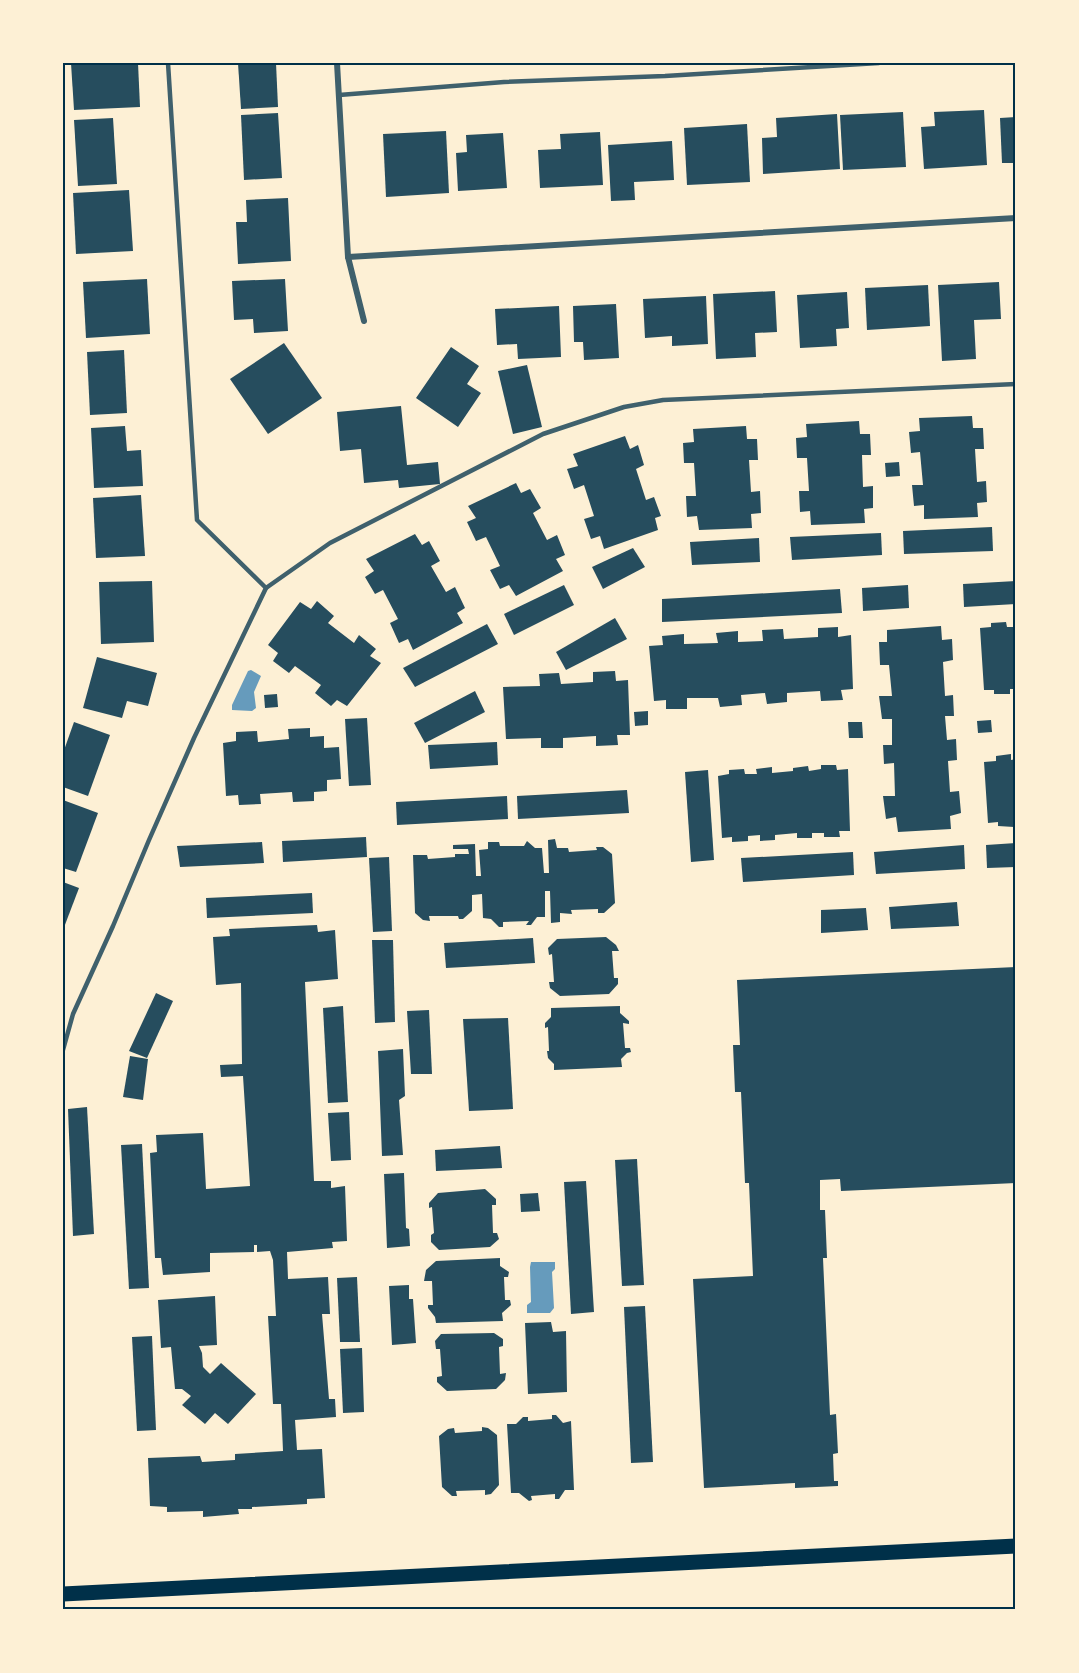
<svg xmlns="http://www.w3.org/2000/svg" width="1079" height="1673" viewBox="0 0 1079 1673" font-family="Mulish,sans-serif">
  <rect width="100%" height="100%" fill="#fdf0d5"/>
  <!-- water -->
  <g fill="#669bbc">
    <path d="M251,670L261,676L254,692L256,708L252,711L232,710V705L248,671Z"/>
    <path d="M531,1262H555V1269L552,1272L554,1308L550,1313H527V1305L531,1302L530,1267Z"/>
  </g>
  <!-- building -->
  <g fill="#264d5e">
    <path d="M71,63H138L140,107L74,110Z"/>
    <path d="M238,63H276L278,107L241,109Z"/>
    <path d="M984,110L987,165L924,169L921,127L935,126L934,112Z"/>
    <path d="M903,112L906,167L843,170L840,115Z"/>
    <path d="M278,113L282,178L244,180L241,115Z"/>
    <path d="M837,114L840,169L763,174L762,138L777,137L776,118Z"/>
    <path d="M1016,117V163H1002L1000,118Z"/>
    <path d="M113,118L117,184L78,186L74,120Z"/>
    <path d="M747,124L750,182L687,185L684,128Z"/>
    <path d="M446,131L449,193L386,197L383,134Z"/>
    <path d="M600,132L603,185L540,188L538,150L561,149L560,134Z"/>
    <path d="M503,133L507,188L458,191L456,153L467,152L466,135Z"/>
    <path d="M672,141L674,180L634,182L635,200L611,201L608,145Z"/>
    <path d="M129,190L133,251L76,254L73,193Z"/>
    <path d="M288,198L291,261L238,264L236,222H247L246,200Z"/>
    <path d="M147,279L150,334L86,338L83,282Z"/>
    <path d="M285,279L288,331L254,333L253,319L234,320L232,281Z"/>
    <path d="M999,282L1001,319L974,320L976,359L942,361L938,285Z"/>
    <path d="M928,285L930,326L867,330L865,288Z"/>
    <path d="M775,291L777,332L755,333L756,357L716,359L713,294Z"/>
    <path d="M847,292L849,328L836,329L837,346L800,348L797,295Z"/>
    <path d="M706,296L708,344L672,346V336L645,338L643,299Z"/>
    <path d="M616,304L619,358L584,360L583,342H574L573,306Z"/>
    <path d="M559,306L561,357L518,359L517,344L497,345L495,309Z"/>
    <path d="M284,343L322,398L268,434L230,379Z"/>
    <path d="M451,347L479,366L467,384L481,393L458,427L416,398Z"/>
    <path d="M124,350L127,413L90,415L87,352Z"/>
    <path d="M527,365L542,427L513,434L498,371Z"/>
    <path d="M401,406L407,465L438,462L440,484L399,488L398,480L364,483L361,449L340,451L337,412Z"/>
    <path d="M972,416L973,428H983L984,449H975L977,482L986,481L987,502L977,503L978,517L924,519V505L914,506L912,485H923L920,452L911,453L909,432L920,431L919,418Z"/>
    <path d="M859,421L860,434H870L871,455H862L863,487L873,486V508L864,509L865,523L811,525L810,511L800,512L799,491H809L807,458H797L796,438L807,437L806,424Z"/>
    <path d="M125,426L127,451L141,450L143,486L94,488L91,428Z"/>
    <path d="M746,426L747,439H757L758,460H749L751,492L760,491L761,513L751,514L752,528L699,530L697,516L687,517L686,496H696L694,463H684L683,443L694,442L693,429Z"/>
    <path d="M625,436L630,449L638,445L644,465L636,469L646,500L654,497L661,516L655,518L658,530L604,549L600,536L591,539L584,519L594,516L584,485L574,489L567,469L578,466L573,454Z"/>
    <path d="M899,462L900,476L886,477L885,463Z"/>
    <path d="M516,483L521,493L530,489L541,508L533,513L547,540L557,535L565,555L556,559L563,571L516,596L509,585L500,589L490,570L500,566L486,537L476,541L467,522L476,518L468,506Z"/>
    <path d="M141,495L145,556L96,558L93,498Z"/>
    <path d="M992,527L993,551L904,554L903,531Z"/>
    <path d="M881,533L882,555L792,560L790,537Z"/>
    <path d="M415,534L422,545L429,541L440,561L431,566L446,592L455,587L465,608L457,613L463,623L413,650L408,639L399,643L390,623L398,619L383,590L375,594L365,577L374,571L366,559Z"/>
    <path d="M759,538L760,562L692,565L690,542Z"/>
    <path d="M633,548L645,567L603,589L592,567Z"/>
    <path d="M152,581L154,642L101,644L99,582Z"/>
    <path d="M1016,581V604L964,607L963,584Z"/>
    <path d="M564,585L574,605L514,635L504,614Z"/>
    <path d="M908,585L909,608L863,611L862,588Z"/>
    <path d="M840,589L842,613L662,622V599Z"/>
    <path d="M317,601L334,616L328,623L354,643L359,635L376,649L370,656L381,663L347,706L337,700L331,706L315,693L321,685L295,666L289,673L273,661L278,653L268,645L300,602L311,609Z"/>
    <path d="M615,618L627,639L566,670L556,652Z"/>
    <path d="M1006,622L1007,627H1016V689H1010V694H994V690H984L980,628L991,627V623Z"/>
    <path d="M487,624L498,644L415,687L403,668Z"/>
    <path d="M941,626L942,640L952,639L953,660L943,662L945,696L953,695L954,716H945L947,740L956,739L957,760L948,761L950,792L959,791L961,813L950,816L951,829L898,832L896,817L886,819L883,796H895L894,763L884,764L883,745H892V719H882L879,696H892L889,665H880L879,642H887V630Z"/>
    <path d="M838,627V637L851,635L853,689L841,690L843,700L821,701L820,691L787,693V702L767,704L765,693L741,695L742,705L720,707L718,698H687V709H666V700L654,701L649,646L663,645L662,636L684,634V644L718,643L716,633L738,631V642L763,641L762,630L783,629L784,639L818,637V628Z"/>
    <path d="M97,657L157,673L148,706L127,701L122,718L83,708Z"/>
    <path d="M615,671L616,681L628,680L630,735H617L618,745L596,746V736L563,738V748H541V738L506,739L503,687L540,686L539,674L559,673L561,684L593,682V672Z"/>
    <path d="M475,691L485,712L425,743L414,723Z"/>
    <path d="M277,694L278,707L265,708L264,695Z"/>
    <path d="M648,711V725L635,726L634,712Z"/>
    <path d="M367,718L371,785L349,786L345,719Z"/>
    <path d="M991,720L992,732L978,733L977,721Z"/>
    <path d="M74,722L110,735L88,796L63,787V753Z"/>
    <path d="M848,722H862L863,738H849Z"/>
    <path d="M310,728V737L324,736V748L339,747L341,779L327,780V791L314,792V801L293,802L292,792L260,794L261,804L239,805L238,795L226,796L223,743L236,741V732L257,731L258,742L289,739L288,729Z"/>
    <path d="M497,742L498,765L430,769L428,745Z"/>
    <path d="M1011,754V760L1016,759V822H1014V827L998,826V822L988,823L984,762L996,761V756Z"/>
    <path d="M821,765H836L837,770L848,769L850,831H839L840,837H824V833H812V838H797V833L775,835V840L760,841V835L748,836V841L732,842V837L722,838L718,776L729,774V770L744,769L745,774H757L756,769L772,767V773L793,771V768L808,766L809,771L821,769Z"/>
    <path d="M708,770L714,860L691,862L685,772Z"/>
    <path d="M627,790L629,813L518,819L517,796Z"/>
    <path d="M507,796L508,819L397,825L396,802Z"/>
    <path d="M63,800L98,813L76,872L63,868Z"/>
    <path d="M366,837L367,857L283,862L282,841Z"/>
    <path d="M555,839L557,848H568L569,852L597,850L596,847H603L612,854L615,903L604,913H598V909L571,910L572,914L560,913V922L551,923L550,891H545V917H537L531,925H526L529,921L503,922V927H499L491,919L483,918L482,894L472,895V911L463,919H459L458,916H429L430,921L423,920L415,913L413,855H427L428,859L455,857V854H469L468,849H453V845L475,844L476,876H481L479,850L488,849V842H499L500,846H524L527,841L535,848H542L544,873H549L548,840Z"/>
    <path d="M262,842L264,863L180,867L177,846Z"/>
    <path d="M1016,843V867L987,868L986,845Z"/>
    <path d="M964,845L965,869L876,874L874,852Z"/>
    <path d="M853,852L854,875L743,882L741,858Z"/>
    <path d="M389,857L392,931L373,932L369,858Z"/>
    <path d="M63,882L79,888L63,930Z"/>
    <path d="M312,893L313,913L207,918L206,898Z"/>
    <path d="M957,902L959,926L891,929L889,907Z"/>
    <path d="M866,908L868,930L821,933V910Z"/>
    <path d="M317,925L318,932L335,930L338,979L305,982L314,1181H331V1188L345,1186L347,1241L332,1242L333,1248L287,1252L288,1279L328,1277L330,1314H322L329,1399H335L336,1417L295,1420L297,1450L322,1449L325,1498L307,1499V1504L252,1507V1509H238L239,1514L203,1517V1511L167,1512V1507L150,1506L148,1458L200,1456L202,1462L235,1460V1454L283,1451L281,1404H273L268,1316H276L273,1260L270,1251L257,1252V1245H254V1252L210,1253V1272L163,1275L161,1258H155L150,1153L157,1152L156,1135L203,1133L206,1189L250,1186L243,1076L221,1077L220,1065L242,1064L241,983L216,985L213,937L230,936L229,929Z"/>
    <path d="M606,937L616,945L619,951H612L614,978H618V984L609,994L560,996L550,988L549,982H554L552,954L549,955L548,948L557,939Z"/>
    <path d="M533,938L535,963L446,968L444,943Z"/>
    <path d="M372,940H393L395,1022L375,1023Z"/>
    <path d="M1016,967V1183L841,1191L840,1179L820,1180V1210H825L827,1258H823L830,1415L836,1414L838,1453L833,1454L834,1481H838V1486L795,1488V1483L704,1488L693,1279L753,1276L749,1183H745L741,1092H735L733,1045H740L737,980Z"/>
    <path d="M156,993L173,1001L147,1058L129,1051Z"/>
    <path d="M343,1006L348,1102L328,1103L323,1008Z"/>
    <path d="M620,1006V1013L629,1021V1024L623,1023L625,1048H630L631,1052L627,1053L621,1059L622,1067L554,1070V1064L548,1058L547,1051H549L548,1027L545,1028V1023L551,1017V1008Z"/>
    <path d="M429,1010L432,1074H411L407,1011Z"/>
    <path d="M508,1018L513,1109L469,1111L463,1019Z"/>
    <path d="M403,1049L405,1096L399,1100L403,1155L382,1156L378,1051Z"/>
    <path d="M130,1056L148,1059L143,1100L123,1097Z"/>
    <path d="M87,1107L94,1234L73,1236L68,1109Z"/>
    <path d="M349,1112L351,1160L331,1161L328,1113Z"/>
    <path d="M142,1144L149,1288L129,1289L121,1145Z"/>
    <path d="M500,1146L502,1168L436,1171L435,1150Z"/>
    <path d="M637,1159L644,1285L622,1286L615,1160Z"/>
    <path d="M404,1173L406,1228L409,1229L410,1246L387,1248L384,1174Z"/>
    <path d="M586,1181L594,1312L571,1314L564,1182Z"/>
    <path d="M485,1189L496,1199V1205H492L493,1233H497L499,1239L490,1247L439,1250L431,1242V1235L434,1233L432,1207L429,1208V1203L438,1193Z"/>
    <path d="M538,1193L540,1211L521,1212L520,1194Z"/>
    <path d="M500,1258V1266L509,1272L508,1277H504L505,1300H510L511,1305L502,1313L503,1321L436,1323L435,1317L428,1308V1305H433L432,1281H424L426,1270L436,1261Z"/>
    <path d="M357,1277L360,1342H340L337,1278Z"/>
    <path d="M409,1285V1299H413L416,1343L392,1345L389,1286Z"/>
    <path d="M215,1296L217,1345L199,1346L202,1353L203,1367L210,1374L221,1363L256,1394L228,1424L215,1413L205,1424L182,1405L191,1396L182,1389H175L171,1347L161,1348L158,1300Z"/>
    <path d="M645,1306L653,1462L631,1463L624,1307Z"/>
    <path d="M551,1322L553,1332L566,1331L567,1392L528,1394L525,1323Z"/>
    <path d="M494,1333L503,1339V1346L499,1347L500,1374L506,1373L505,1380L496,1389L447,1391L437,1382V1377L442,1376L440,1349H436L435,1341L441,1334Z"/>
    <path d="M152,1336L156,1430L137,1431L132,1337Z"/>
    <path d="M362,1348L364,1412L343,1413L340,1349Z"/>
    <path d="M552,1415H556L563,1423L571,1421L574,1490H565L559,1499H555V1494L531,1496L532,1500L529,1501L519,1493H511L507,1424H516L523,1417H528V1421L552,1419Z"/>
    <path d="M482,1427L488,1428L497,1435L499,1485L491,1494L485,1495V1490L456,1491L457,1496H452L442,1487L439,1436L448,1429L454,1428L455,1433L482,1431Z"/>
  </g>
  <g fill="none" stroke-linecap="round" stroke-linejoin="round">
    <!-- service -->
    <g stroke="#3f606c" stroke-width="4.5">
      <path d="M168,63L197,520L266,588"/>
      <path d="M339,95L504,82L665,76L879,63"/>
      <path d="M63,1050L73,1014L113,926L149,840L194,738L266,588L330,543L543,434L624,407L663,400L1016,384"/>
    </g>
    <!-- minor -->
    <g stroke="#3f606c" stroke-width="6">
      <path d="M337,63L348,257L364,321"/>
      <path d="M348,257L1016,218"/>
    </g>
    <!-- primary -->
    <path stroke="#003049" stroke-width="15" d="M63,1594L1016,1546"/>
  </g>
  <!-- border -->
  <rect width="1079" height="1673" fill="none" stroke="#fdf0d5" stroke-width="129"/>
  <rect x="64" y="64" width="950" height="1544" fill="none" stroke="#003049" stroke-width="2"/>
</svg>
